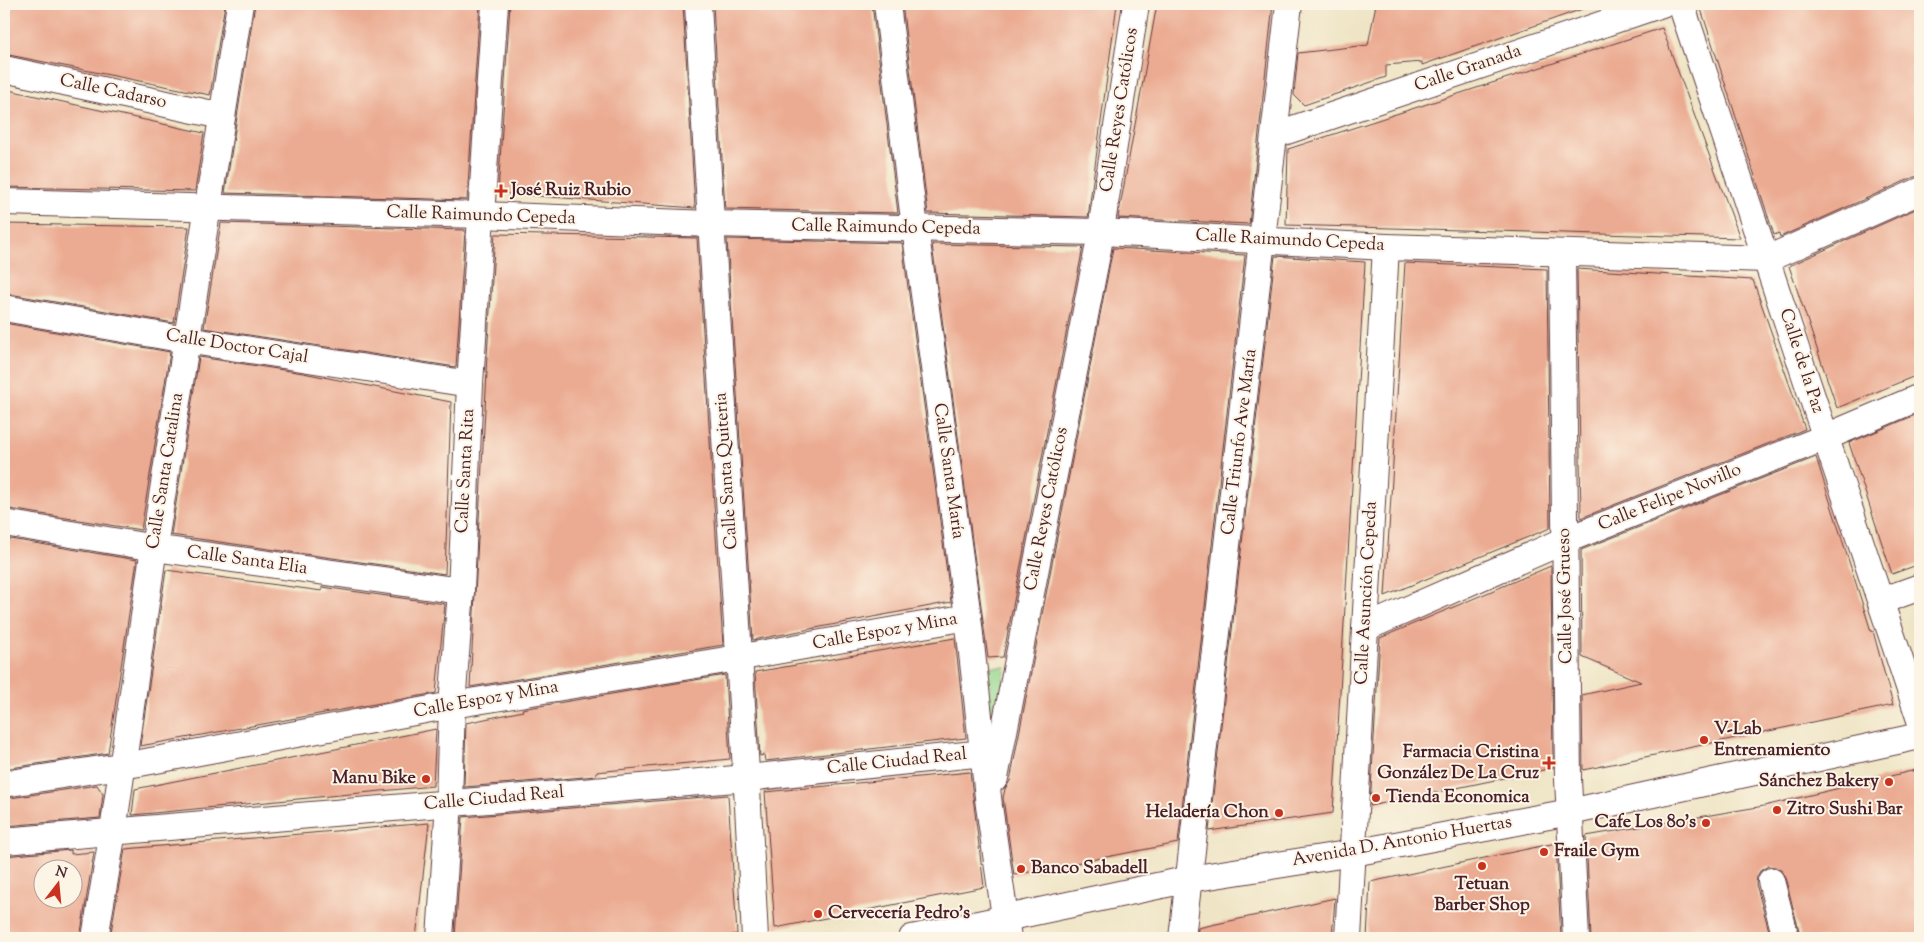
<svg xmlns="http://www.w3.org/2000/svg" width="1924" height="942" viewBox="0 0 1924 942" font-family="'Sorts Mill Goudy',serif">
  <rect width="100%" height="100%" fill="#fcf5e5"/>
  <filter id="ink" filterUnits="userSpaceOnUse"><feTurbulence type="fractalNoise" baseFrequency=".02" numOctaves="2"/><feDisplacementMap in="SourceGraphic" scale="10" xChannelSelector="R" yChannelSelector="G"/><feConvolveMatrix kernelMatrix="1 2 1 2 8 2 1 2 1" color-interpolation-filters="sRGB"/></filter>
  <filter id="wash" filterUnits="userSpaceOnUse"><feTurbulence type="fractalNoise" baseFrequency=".0096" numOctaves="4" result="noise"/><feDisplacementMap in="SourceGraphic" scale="20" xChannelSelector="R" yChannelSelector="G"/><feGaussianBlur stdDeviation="1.12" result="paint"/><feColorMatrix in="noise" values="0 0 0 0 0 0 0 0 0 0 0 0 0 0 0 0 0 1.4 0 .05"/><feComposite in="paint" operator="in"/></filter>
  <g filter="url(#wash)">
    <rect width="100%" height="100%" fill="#efe5c6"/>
    <!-- green -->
    <path fill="#95d78f" stroke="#707b5d" d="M980,667H1006L992,744Z"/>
    <g id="blocks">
      <!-- building -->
      <g fill="#ebab92" fill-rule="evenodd">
        <path d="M4,4H225L210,95L4,54Z"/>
        <path d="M255,4H480L467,200L225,193Z"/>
        <path d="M510,4H683L695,208L498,193Z"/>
        <path d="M713,4H872L898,213L725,209Z"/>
        <path d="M902,4H1117L1088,217L928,213Z"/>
        <path d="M1157,4H1273L1249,224L1118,218Z"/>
        <path d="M1376,4H1591V6L1422,65V62L1386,65V77L1304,105L1294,95L1298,53L1368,45Z"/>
        <path d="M1715,4H1920V176L1914,177L1780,237L1779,233L1774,235L1701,9Z"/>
        <path d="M1662,28L1740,238L1286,225L1288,149Z"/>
        <path d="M4,89L204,133L195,191L4,187Z"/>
        <path d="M1920,207V374L1837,408L1789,266Z"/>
        <path d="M221,223L465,230L456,367L204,328Z"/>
        <path d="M4,224L189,227L174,323L4,293Z"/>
        <path d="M495,234L697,238L723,645L470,687L487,372H486Z"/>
        <path d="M727,239L902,243L951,602L753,640Z"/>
        <path d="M932,244L1083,247L1003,657L988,658Z"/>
        <path d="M1113,248L1245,255L1178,843L1014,875L1003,798L1005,789L1010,781Z"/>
        <path d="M1275,256L1365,262L1333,813L1209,831Z"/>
        <path d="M1405,263L1547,269L1550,528L1385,596Z"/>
        <path d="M1577,269L1753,280L1805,429L1581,518Z"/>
        <path d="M4,323L170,352L141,530L4,508Z"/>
        <path d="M199,357L303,373L451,402L445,574L171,535Z"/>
        <path d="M1920,413V564L1892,574L1849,443Z"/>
        <path d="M1816,457L1871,631H1873L1893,705L1583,770L1582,695L1641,682L1582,657L1581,550Z"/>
        <path d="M4,538L137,560L108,753L4,769Z"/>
        <path d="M1551,566L1553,768L1370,806L1380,638Z"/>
        <path d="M166,570L322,591V587L445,604L436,693L140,746Z"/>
        <path d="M955,638L966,738L765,761L764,755L760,756L755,672Z"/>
        <path d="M725,675L730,759L596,772V776L464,787L466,723L523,711L522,709Z"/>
        <path d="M436,729L433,786L132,815L135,789Z"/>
        <path d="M1920,769V938H1801L1785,877L1782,871L1775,867L1768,866L1760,871L1757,877L1756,884L1771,938H1591L1586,836L1764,806Z"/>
        <path d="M970,772L984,887L775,928L765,792Z"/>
        <path d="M97,785L103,794L100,818L4,826V799Z"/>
        <path d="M728,795L737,934L718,938H455L463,817Z"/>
        <path d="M429,823L416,938H110L125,849Z"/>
        <path d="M1556,843L1561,938H1367L1370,882Z"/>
        <path d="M71,850V854L94,852L80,938H4V856ZM42,870H72V900H42Z"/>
        <path d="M1335,898L1332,938H1197L1198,928Z"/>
      </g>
    </g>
  </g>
  <g filter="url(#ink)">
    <use href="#blocks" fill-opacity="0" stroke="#633d42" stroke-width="1"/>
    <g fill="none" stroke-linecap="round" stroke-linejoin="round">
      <defs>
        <g id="street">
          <path d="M698,4C715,315 740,627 755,938"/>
          <path d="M887,4L915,228L968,617L989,806L1008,938"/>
          <path d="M1681,4L1920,720"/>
          <path d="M4,69L222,116"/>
          <path d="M1275,135L1662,4"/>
          <path d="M4,202L481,215L710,224L1101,232L1386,247L1767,259L1920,191"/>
          <path d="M1562,253L1568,779L1576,938"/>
          <path d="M4,308L186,340L470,384"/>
          <path d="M4,523L168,550L461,591"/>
          <path d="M1881,601L1920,587"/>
          <path d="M1365,628L1566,540L1826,437L1920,397"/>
          <path d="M995,778L1098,249L1136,4"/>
          <path d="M4,784L140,763L452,705L720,661L968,617"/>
          <path d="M4,841L747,778L984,753"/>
          <path d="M1771,881L1786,938"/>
          <path d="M95,938L113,831L154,547L240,4"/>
          <path d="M440,938L449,802L452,705L461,591L470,384L495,4"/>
          <path d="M912,938L1190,879L1353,853L1570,812L1920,736"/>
          <path d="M1182,938L1289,4"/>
          <path d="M1348,938L1386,247"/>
        </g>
      </defs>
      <!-- street casing -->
      <use href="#street" stroke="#633d42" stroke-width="28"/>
      <!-- street -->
      <use href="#street" stroke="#fff" stroke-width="26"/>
    </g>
  </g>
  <!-- markers -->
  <g fill="#c8321e" stroke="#fcf5e5" stroke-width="2">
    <path d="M498.5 183.5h5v5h5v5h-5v5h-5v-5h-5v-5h5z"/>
    <circle cx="1704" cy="740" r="5"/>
    <path d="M1546.5 755.5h5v5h5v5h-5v5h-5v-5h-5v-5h5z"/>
    <circle cx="426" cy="779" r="5"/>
    <circle cx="1889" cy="782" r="5"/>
    <circle cx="1376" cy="798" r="5"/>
    <circle cx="1777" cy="810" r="5"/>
    <circle cx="1279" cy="813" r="5"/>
    <circle cx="1706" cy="823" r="5"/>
    <circle cx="1544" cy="852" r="5"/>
    <circle cx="1482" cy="866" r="5"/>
    <circle cx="1021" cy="869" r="5"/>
    <circle cx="818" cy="914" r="5"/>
  </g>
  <g text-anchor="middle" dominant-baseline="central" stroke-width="4" stroke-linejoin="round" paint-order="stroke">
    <!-- street labels -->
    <g font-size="18" fill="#4a1f2b" stroke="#fcf5e5">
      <text transform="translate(1468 69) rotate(-19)">Calle Granada</text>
      <text transform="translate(113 92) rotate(12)">Calle Cadarso</text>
      <text transform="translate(1120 110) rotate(-81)">Calle Reyes Católicos</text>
      <text transform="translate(481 216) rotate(2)">Calle Raimundo Cepeda</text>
      <text transform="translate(886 228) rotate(1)">Calle Raimundo Cepeda</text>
      <text transform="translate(1290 241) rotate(3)">Calle Raimundo Cepeda</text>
      <text transform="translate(237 347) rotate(9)">Calle Doctor Cajal</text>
      <text transform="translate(1801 361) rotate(72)">Calle de la Paz</text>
      <text transform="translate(1240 442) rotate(-83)">Calle Triunfo Ave María</text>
      <text transform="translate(166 471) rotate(-81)">Calle Santa Catalina</text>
      <text transform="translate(466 471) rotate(-87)">Calle Santa Rita</text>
      <text transform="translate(727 471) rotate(-94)">Calle Santa Quiteria</text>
      <text transform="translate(948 471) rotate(82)">Calle Santa María</text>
      <text transform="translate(1670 498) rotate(-22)">Calle Felipe Novillo</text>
      <text transform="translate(1047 509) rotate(-79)">Calle Reyes Católicos</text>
      <text transform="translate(247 561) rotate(8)">Calle Santa Elia</text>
      <text transform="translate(1367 593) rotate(-87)">Calle Asunción Cepeda</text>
      <text transform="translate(1566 596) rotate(-91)">Calle José Grueso</text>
      <text transform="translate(885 632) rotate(-10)">Calle Espoz y Mina</text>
      <text transform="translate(486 700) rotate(-10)">Calle Espoz y Mina</text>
      <text transform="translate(897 762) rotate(-6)">Calle Ciudad Real</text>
      <text transform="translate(494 799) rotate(-5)">Calle Ciudad Real</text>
      <text transform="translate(1402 842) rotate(-10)">Avenida D. Antonio Huertas</text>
    </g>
    <!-- poi labels -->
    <g font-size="18" font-weight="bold" fill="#4a1f2b" stroke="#fcf5e5" text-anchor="start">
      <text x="511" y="191">José Ruiz Rubio</text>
      <text x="1714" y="730">V-Lab<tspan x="1714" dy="21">Entrenamiento</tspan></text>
      <text x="1539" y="753" text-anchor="end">Farmacia Cristina<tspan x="1539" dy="21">González De La Cruz</tspan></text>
      <text x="416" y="779" text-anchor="end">Manu Bike</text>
      <text x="1879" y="782" text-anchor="end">Sánchez Bakery</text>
      <text x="1386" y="798">Tienda Economica</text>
      <text x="1787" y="810">Zitro Sushi Bar</text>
      <text x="1269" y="813" text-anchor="end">Heladería Chon</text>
      <text x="1696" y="823" text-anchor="end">Cafe Los 80's</text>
      <text x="1554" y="852">Fraile Gym</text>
      <text x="1031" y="869">Banco Sabadell</text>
      <text x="1482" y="885" text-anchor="middle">Tetuan<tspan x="1482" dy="21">Barber Shop</tspan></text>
      <text x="828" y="914">Cervecería Pedro's</text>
    </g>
  </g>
  <!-- margin -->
  <rect width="1924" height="942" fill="none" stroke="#fcf5e5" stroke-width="20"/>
  <!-- north arrow -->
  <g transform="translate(58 884) rotate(16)"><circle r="24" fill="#fcf5e5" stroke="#b59f9b"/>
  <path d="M0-4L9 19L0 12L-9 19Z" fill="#c8321e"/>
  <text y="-8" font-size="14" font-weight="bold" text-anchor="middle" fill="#4a1f2b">N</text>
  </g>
</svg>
